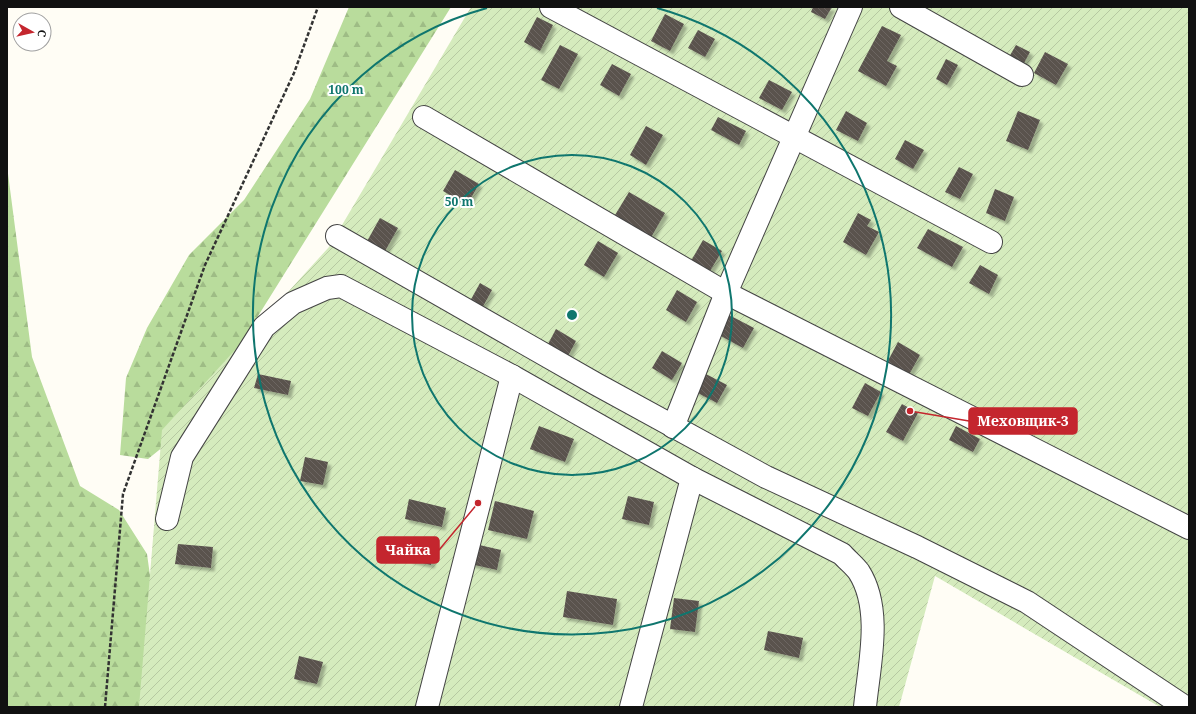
<svg xmlns="http://www.w3.org/2000/svg" width="1196" height="714" viewBox="0 0 1196 714" font-family="'Noto Serif',serif">
  <defs>
    <pattern id="forest-firs" width="22" height="20" patternUnits="userSpaceOnUse"><rect width="22" height="20" fill="#b9dc9c"/><path d="M5 1l3.5 6h-7zM16 11l3.5 6h-7z" fill="#9ebc85"/></pattern>
    <pattern id="garden-furrows" width="10" height="10" patternUnits="userSpaceOnUse"><rect width="10" height="10" fill="#d5ebbd"/><path d="M-1 1l2-2M0 10L10 0M9 11l2-2" fill="none" stroke="#b6c8a1"/></pattern>
    <pattern id="building-back-hatch" width="6" height="6" patternUnits="userSpaceOnUse"><rect width="6" height="6" fill="#5a524d"/><path d="M-1 5l2 2M0 0l6 6M5-1l2 2" fill="none" stroke="#6d6662"/></pattern>
    <filter id="shadow"><feDropShadow dx="3.5" dy="3.5" stdDeviation="1" flood-color="#0004"/></filter>
  </defs>
  <rect width="100%" height="100%" fill="#fffdf5"/>
  <!-- forest -->
  <g fill="url(#forest-firs)">
    <path d="M349,7H451L190,425L148,459L120,455L126,378L147,328L189,255L244,200L310,99Z"/>
    <path d="M7,166L32,357L80,486L119,510L147,554L158,633L153,707H7Z"/>
  </g>
  <!-- garden -->
  <path fill="url(#garden-furrows)" d="M471,7H1189V707H1160L935,576L899,707H139L162,430L329,247Z"/>
  <!-- building -->
  <g fill="url(#building-back-hatch)" filter="url(#shadow)">
    <path d="M813,7H832L825,19L811,12Z"/>
    <path d="M665,14L684,24L670,51L651,41Z"/>
    <path d="M537,17L553,25L540,51L524,42Z"/>
    <path d="M882,26L901,35L887,61L897,66L886,86L858,71Z"/>
    <path d="M698,30L715,39L705,57L688,48Z"/>
    <path d="M560,45L578,54L559,89L541,80Z"/>
    <path d="M1016,45L1030,52L1023,65L1009,57Z"/>
    <path d="M1045,52L1068,64L1056,85L1034,73Z"/>
    <path d="M946,59L958,65L947,85L936,79Z"/>
    <path d="M612,64L631,74L619,96L600,85Z"/>
    <path d="M769,80L792,92L782,110L759,98Z"/>
    <path d="M846,111L867,123L858,141L836,130Z"/>
    <path d="M1018,111L1040,120L1028,150L1006,141Z"/>
    <path d="M718,117L746,131L739,145L711,130Z"/>
    <path d="M646,126L663,135L646,165L630,155Z"/>
    <path d="M905,140L924,150L913,169L895,159Z"/>
    <path d="M959,167L973,174L960,199L945,192Z"/>
    <path d="M455,170L479,184L467,205L443,191Z"/>
    <path d="M995,189L1014,197L1005,221L986,213Z"/>
    <path d="M629,192L665,213L649,241L612,220Z"/>
    <path d="M858,213L871,220L867,226L879,232L866,255L843,242Z"/>
    <path d="M380,218L398,228L384,253L366,243Z"/>
    <path d="M928,229L963,247L952,267L917,248Z"/>
    <path d="M703,240L722,251L710,271L691,261Z"/>
    <path d="M598,241L618,253L604,277L584,265Z"/>
    <path d="M980,265L998,275L989,294L969,283Z"/>
    <path d="M480,283L492,290L481,310L469,303Z"/>
    <path d="M677,290L697,302L686,322L666,310Z"/>
    <path d="M729,315L754,328L743,348L719,335Z"/>
    <path d="M556,329L576,341L568,356L548,344Z"/>
    <path d="M898,342L920,355L906,380L884,368Z"/>
    <path d="M662,351L682,363L672,380L652,368Z"/>
    <path d="M704,373L727,385L717,403L694,391Z"/>
    <path d="M258,374L291,381L288,395L254,388Z"/>
    <path d="M865,383L881,392L868,416L852,408Z"/>
    <path d="M902,404L918,413L903,441L886,432Z"/>
    <path d="M539,426L574,439L565,462L530,449Z"/>
    <path d="M956,426L980,439L973,452L949,440Z"/>
    <path d="M305,457L328,462L323,485L300,481Z"/>
    <path d="M628,496L654,502L649,525L622,519Z"/>
    <path d="M409,499L446,508L442,527L405,519Z"/>
    <path d="M495,501L534,511L527,539L488,530Z"/>
    <path d="M414,537L436,542L431,565L409,560Z"/>
    <path d="M178,544L213,547L211,568L175,564Z"/>
    <path d="M475,544L501,550L497,570L470,564Z"/>
    <path d="M567,591L617,599L613,625L563,617Z"/>
    <path d="M674,598L699,601L695,632L670,629Z"/>
    <path d="M768,631L803,638L799,658L764,650Z"/>
    <path d="M299,656L323,662L317,684L294,679Z"/>
  </g>
  <g fill="none" stroke-linecap="round" stroke-linejoin="round">
    <defs>
      <g id="minor">
        <path d="M551,7L991,242"/>
        <path d="M901,7L1022,75"/>
        <path d="M424,117L726,293L1189,528"/>
        <path d="M337,236L596,384L766,477L917,547L1027,602L1185,707"/>
        <path d="M673,427L726,293L851,7"/>
        <path d="M167,519L182,457L264,327L293,303L327,288L341,286L512,376L692,478L842,554C847,560 854,565 859,572C883,610 869,665 865,707"/>
        <path d="M427,707L512,376"/>
        <path d="M631,707L692,478"/>
      </g>
    </defs>
    <!-- minor casing -->
    <use href="#minor" stroke="#444" stroke-width="24"/>
    <!-- path -->
    <path stroke="#333" stroke-width="2.5" stroke-dasharray="4 2" stroke-linecap="butt" d="M105,707L123,494L205,265L294,73L318,7"/>
    <!-- minor -->
    <use href="#minor" stroke="#fff" stroke-width="22"/>
  </g>
  <!-- distance rings -->
  <g fill="none" stroke="#0f766e" stroke-width="2">
    <circle cx="572" cy="315" r="160"/>
    <path d="M657 8A319 319 0 1 1 487 8"/>
  </g>
  <circle cx="572" cy="315" r="6" fill="#0f766e" stroke="#fff" stroke-width="2"/>
  <g font-size="12" text-anchor="middle" font-weight="bold" fill="#0f766e" stroke="#fff" stroke-width="4" stroke-linejoin="round" paint-order="stroke">
    <text x="346" y="94">100 m</text>
    <text x="459" y="206">50 m</text>
  </g>
  <!-- callouts -->
  <path fill="none" stroke="#c4262e" stroke-width="1.5" d="M910 411L969 421M478 503L439 550"/>
  <g fill="#c4262e" stroke="#fff" stroke-width="1.5">
    <circle cx="910" cy="411" r="4"/>
    <circle cx="478" cy="503" r="4"/>
  </g>
  <g fill="#c4262e" stroke="#c4262e" stroke-width="1.5">
    <rect x="969" y="408" width="108" height="26" rx="4"/>
    <rect x="377" y="537" width="62" height="26" rx="4"/>
  </g>
  <g font-size="14" text-anchor="middle" font-weight="bold" fill="#fff">
    <text x="1023" y="426">Меховщик-3</text>
    <text x="408" y="555">Чайка</text>
  </g>
  <!-- border -->
  <rect width="1196" height="714" fill="none" stroke="#111111" stroke-width="16"/>
  <!-- north arrow -->
  <g transform="translate(32 32) rotate(98)"><circle r="19" fill="#ffffff" stroke="#a0a0a0"/>
  <path d="M0-3L7 15L0 10L-7 15Z" fill="#c4262e"/>
  <text y="-6" font-size="11" font-weight="bold" text-anchor="middle" fill="#111111">С</text>
  </g>
</svg>
